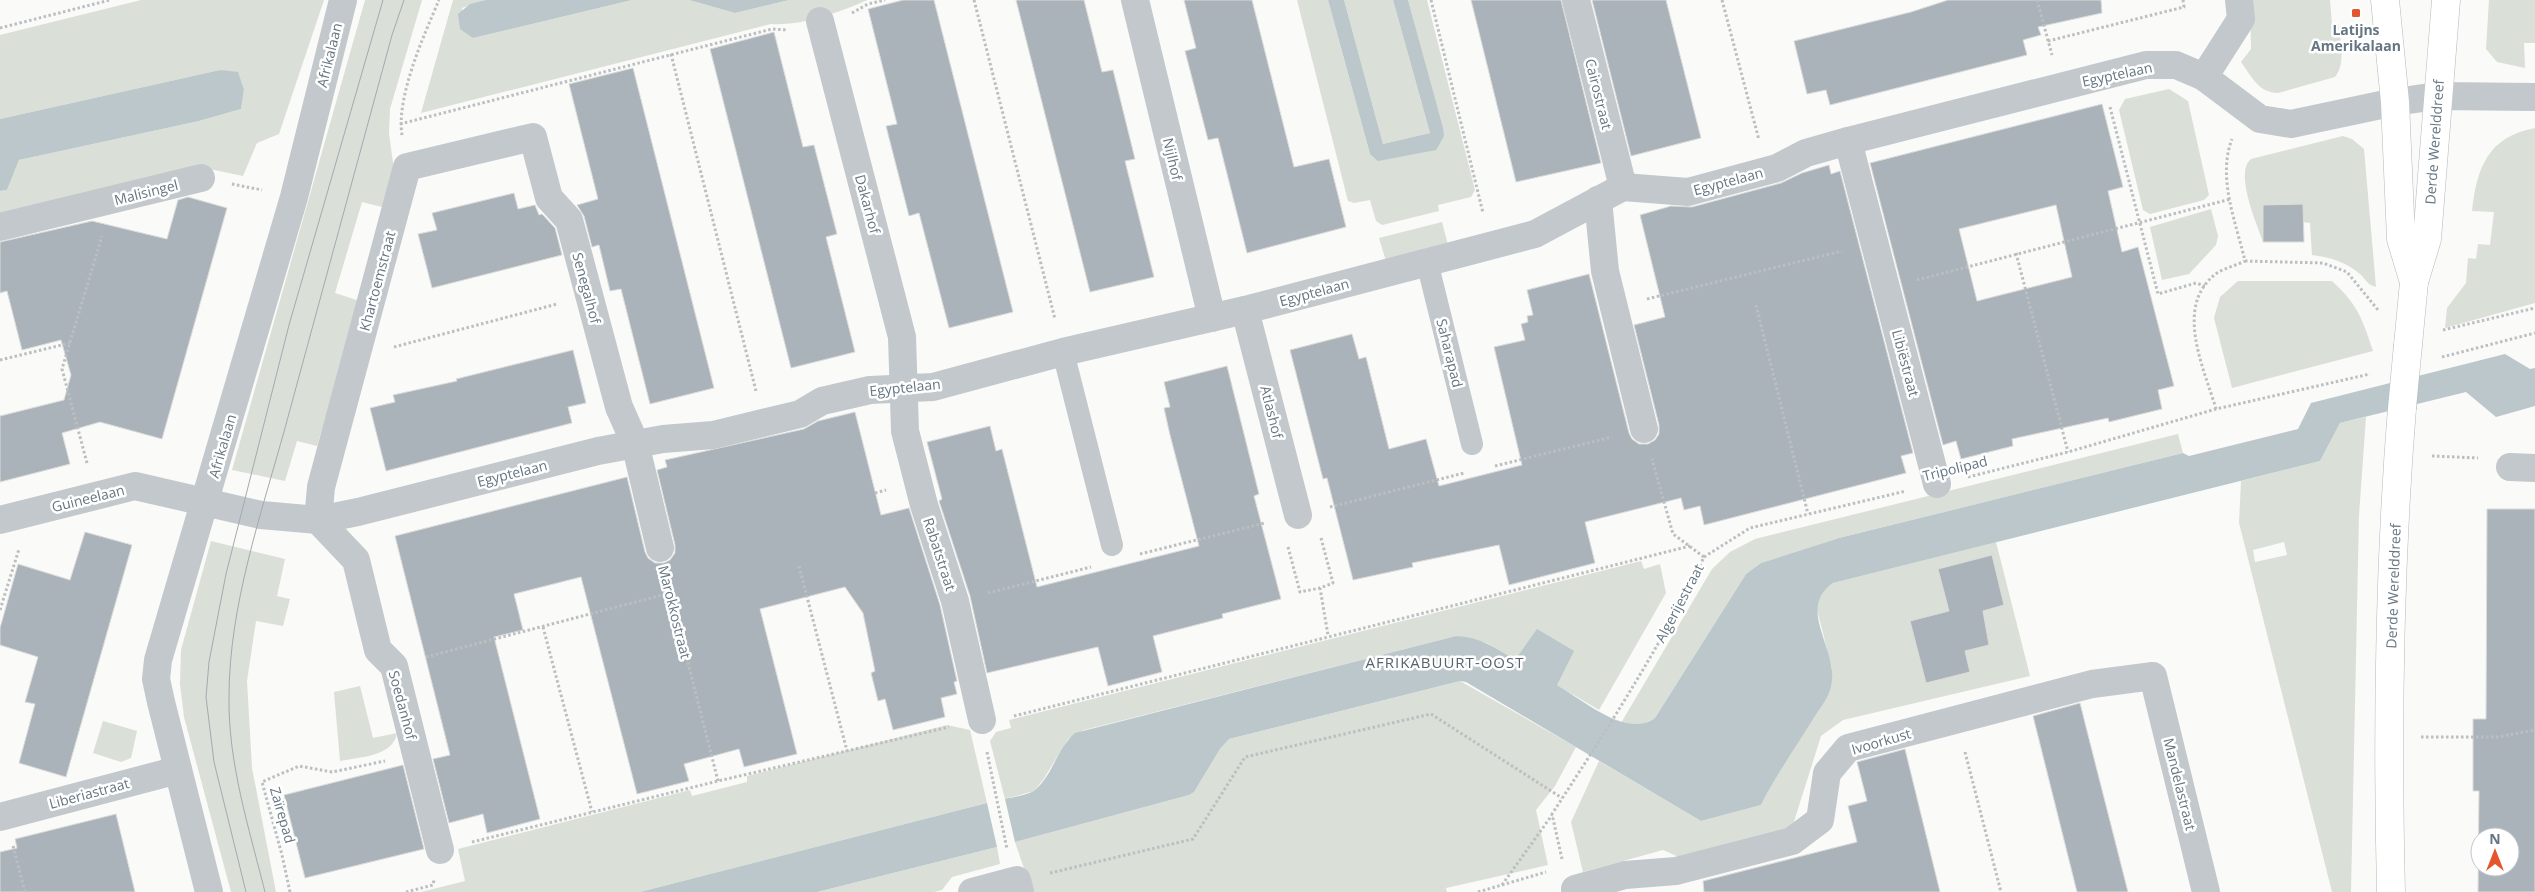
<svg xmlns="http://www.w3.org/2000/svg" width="2535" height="892" viewBox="0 0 2535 892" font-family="'Open Sans',sans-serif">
  <rect width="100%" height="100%" fill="#fafaf8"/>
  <!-- green -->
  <g fill="#dadfd7" fill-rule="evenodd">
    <path d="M141,0H324L279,134L257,143L243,176L200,167L0,216V191L7,190L19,160L199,121L241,109L244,90L220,70L0,119V35Z"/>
    <path d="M365,0H422L390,109L389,134L395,177L386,208L362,202L335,293L360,301L317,446L297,441L285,481L232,470Z"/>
    <path d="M453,0H486L462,8L473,38L632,0H689L735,13L789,0H868C839,12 804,26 771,24L421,113Z"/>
    <path d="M1297,0H1328L1370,154L1444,136L1408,0H1427L1475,190L1471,197L1438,205L1439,211L1382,225L1376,221L1370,200L1354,203L1348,201Z"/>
    <path d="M1344,0H1393L1430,133L1383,144Z"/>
    <path d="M2250,0H2330L2332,25H2339C2340,42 2346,63 2335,77L2278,93C2259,93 2251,76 2241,62L2251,49Z"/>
    <path d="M2489,0H2535V43H2524L2525,68L2497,62L2486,49Z"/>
    <path d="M2169,89L2188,101L2209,195L2204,200L2150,214L2143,210L2119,110L2125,99Z"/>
    <path d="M2535,128V303L2445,328L2447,308L2466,283L2468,258L2476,259L2478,244L2490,245L2494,212L2472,211C2477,167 2488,137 2535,128Z"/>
    <path d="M2343,136L2352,139L2364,149L2376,287C2368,285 2366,280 2361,275C2347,262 2330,257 2312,255L2310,223L2303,222V204L2263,205V242C2257,224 2234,173 2251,159Z"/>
    <path d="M2211,209L2218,236L2216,245L2189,274L2162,280L2150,227Z"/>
    <path d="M1442,222L1448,245L1386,261L1379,238Z"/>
    <path d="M2238,281H2332C2358,305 2362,318 2373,351L2232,388L2214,318L2220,297Z"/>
    <path d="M2366,417L2359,515L2351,892H2332L2239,523L2241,481L2320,461L2340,423ZM2284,542L2287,555L2255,562L2253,550Z"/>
    <path d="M2178,434L2183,453L1839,538L1761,563L1746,574L1655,718L1640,726L1621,723L1712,569L1730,552L1755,539Z"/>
    <path d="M211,541L285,559L277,596L290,599L283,626L256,621L247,681L252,768L276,892H231L184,717L180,684L181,650Z"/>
    <path d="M1996,542L2030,676L1843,720L1821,736L1792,828L1683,859L1663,850L1583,872L1571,822L1599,761L1701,821L1761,805L1832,668L1816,606L1823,590L1833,583Z"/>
    <path d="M1641,561L1644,569L1660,564L1666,593L1599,710L1487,643L1456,636L1084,730L1068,739L1043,780L1034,791L1005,799L990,741L996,732L1011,728L1009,720Z"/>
    <path d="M1460,681L1576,747L1555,786L1536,810L1548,865L1446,888L1447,892H1032L1015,842L1189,795L1194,792L1220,749L1229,739Z"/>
    <path d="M360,686L373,738L397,733C393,757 359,757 340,761L334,692Z"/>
    <path d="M103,721L137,731L131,758L121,762L93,753Z"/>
    <path d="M947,725L970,730L987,803L640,892H421L465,881L458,849L690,790L692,796L747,782V776Z"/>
    <path d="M997,847L1000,864L952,877L942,890L934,892H817Z"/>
  </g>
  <!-- water -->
  <g fill="#bbc7cb">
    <path d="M486,0H632L473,38L460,29L458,14L470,4Z"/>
    <path d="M689,0H789L735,13Z"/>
    <path d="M1328,0H1344L1383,144L1430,133L1393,0H1408L1443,128L1444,136L1436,150L1378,161L1370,154Z"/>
    <path d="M220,70L238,72L244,90L241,109L199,121L19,160L7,190L0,191V119Z"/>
    <path d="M2505,354L2530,369L2535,368V406L2496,417L2466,392L2340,423L2320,461L1833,583C1795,609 1840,650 1831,686C1829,698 1819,709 1813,719C1795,748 1776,775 1761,805L1701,821L1466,682L1460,681L1229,739L1220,749L1194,792L1189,795L1015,842L1005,799C1014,797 1028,795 1035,790C1053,775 1057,748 1075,733L1456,636C1479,637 1495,647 1515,660L1537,629L1574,651L1557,685C1583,700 1627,739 1655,718L1746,574L1761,563L1839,538L2183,453L2189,456L2298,429L2311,403Z"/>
    <path d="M987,803L997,847L817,892H640Z"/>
  </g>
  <!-- building -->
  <g fill="#aab3b9" stroke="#dcdcda" fill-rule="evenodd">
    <path d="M903,0H934L1013,312L949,328L919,213L909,216L886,126L897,124L868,9Z"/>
    <path d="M1016,0H1084L1102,72L1113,70L1135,159L1125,161L1154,277L1090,292Z"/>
    <path d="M1184,0H1252L1294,167L1329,159L1346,227L1247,253L1218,138L1208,140L1185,51L1196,48Z"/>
    <path d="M1471,0H1561L1601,163L1516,182Z"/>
    <path d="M1592,0H1666L1701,138L1631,156Z"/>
    <path d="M1948,0H2101L2102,13L2038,27L2041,35L2023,40L2027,55L1830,105L1826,90L1807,94L1794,41L1911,12Z"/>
    <path d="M774,32L803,147L814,145L837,234L826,237L855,352L791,368L710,49Z"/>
    <path d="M633,68L714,388L650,404L621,289L610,291L599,245L592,247L584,216L577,205L598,199L569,84Z"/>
    <path d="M2102,104L2123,187L2108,191L2122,252L2138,247L2174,386L2158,390L2162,409L2109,422L2108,418L2012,439L2013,446L1961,459L1956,441L1943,445L1870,163ZM2056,205L2072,277L1977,301L1959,229Z"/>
    <path d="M1829,165L1831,174L1840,171L1913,453L1901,456L1906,473L1704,525L1700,506L1684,510L1681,498L1585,522L1595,563L1509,585L1499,545L1412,563L1413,567L1353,580L1327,478L1323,479L1290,350L1352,334L1359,359L1366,357L1389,449L1426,439L1439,486L1522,465L1494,347L1525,340L1521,324L1528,322L1527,316L1533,315L1527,290L1589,274L1629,433L1632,439L1639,444H1648L1655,440L1659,434V425L1634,325L1665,317L1640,215L1671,206L1692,207L1781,183L1802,173Z"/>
    <path d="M514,193L518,209L535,205L539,215L542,214L555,228L562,255L432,288L418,234L437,230L432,213Z"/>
    <path d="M188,197L227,208L162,439L100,422L62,433L70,464L0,482V416L64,400L71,375L61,340L22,350L7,291L0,293V242L92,221L167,239L178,200Z"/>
    <path d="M2303,204L2304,242H2263V205Z"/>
    <path d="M573,350L586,403L568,407L572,423L386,471L370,408L395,402L393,395L457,381L456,379Z"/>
    <path d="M1227,366L1259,494L1254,496L1281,599L1222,614L1223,618L1153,636L1162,672L1108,686L1098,647L987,673L970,596L939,501L942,499L927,442L990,426L996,451L1002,449L1037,587L1199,546L1170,435L1164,408L1170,407L1164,382Z"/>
    <path d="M855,412L881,515L909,508L940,605L957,681L954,682L957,694L941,698L945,717L893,730L885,699L878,701L871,673L875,671L863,613L845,587L760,609L797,754L744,767L739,749L684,764L689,781L637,794L581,577L514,594L523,630L494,637L540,819L487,833L483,814L449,823L433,759L450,755L395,536L627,477L645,552L648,558L655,563H664L670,560L675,553V545L657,470L667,467L665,460L804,429L818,421Z"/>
    <path d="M2487,509H2535V892H2478L2479,791H2473V719H2486ZM2480,837H2510V867H2480Z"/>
    <path d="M85,532L132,545L66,777L19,763L35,704L25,702L38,657L0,645V628L18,564L70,580Z"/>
    <path d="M1992,555L2004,605L1983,611L1989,645L1965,651L1970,672L1926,683L1910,621L1949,611L1938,569Z"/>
    <path d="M2080,703L2085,723L2128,892H2077L2033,716Z"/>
    <path d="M1905,749L1940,892H1704L1703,881L1857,842L1848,806L1867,801L1857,762Z"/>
    <path d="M403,765L424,849L305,878L284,795Z"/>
    <path d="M116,814L135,892H0V852L17,848L15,839Z"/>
  </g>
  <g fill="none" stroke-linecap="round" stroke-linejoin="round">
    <defs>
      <g id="secondary">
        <path d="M2385,0L2395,102L2401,239L2414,282"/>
        <path d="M2408,345L2414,282L2427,239L2446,0"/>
        <path d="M2391,892C2387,731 2389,569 2402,408"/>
      </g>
    </defs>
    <!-- secondary casing -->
    <use href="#secondary" stroke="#b3babf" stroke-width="29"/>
    <!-- path -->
    <g stroke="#bbbfc2" stroke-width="3" stroke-dasharray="2.5 2.5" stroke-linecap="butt">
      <path d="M974,0L1055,319"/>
      <path d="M1431,0L1483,213"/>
      <path d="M1722,0L1759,140"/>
      <path d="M2037,0L2052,55"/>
      <path d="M852,13L868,4L885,0"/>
      <path d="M0,28L110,0"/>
      <path d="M2048,41L2184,7L2183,0"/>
      <path d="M671,54L756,391"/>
      <path d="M2110,107L2158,294L2196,283L2205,286"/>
      <path d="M400,124L772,29L788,30"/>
      <path d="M402,135C396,97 424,35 439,0"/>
      <path d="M232,184L262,190"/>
      <path d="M2016,253L2068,452"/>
      <path d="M2245,261L2323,263L2347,272L2378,310"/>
      <path d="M1917,280L2231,199"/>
      <path d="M1647,299L1842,251"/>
      <path d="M1756,305L1808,514"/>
      <path d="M2443,330L2535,308"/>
      <path d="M394,347L557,304"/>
      <path d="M2442,357L2535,333"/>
      <path d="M0,360L70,343"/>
      <path d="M2216,409C2204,368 2173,305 2217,273C2225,268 2237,265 2245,261C2236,222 2217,178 2232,139"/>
      <path d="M2432,456L2478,458"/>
      <path d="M87,463L62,369L102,236"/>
      <path d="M1495,466L1612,437"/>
      <path d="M1968,477L2068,452L2216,409L2370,374"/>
      <path d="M875,493L886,490"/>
      <path d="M1330,507L1464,473"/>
      <path d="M1321,538L1333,583L1320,588L1328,635"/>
      <path d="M1288,547L1300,592L1320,588"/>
      <path d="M1140,554L1265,523"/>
      <path d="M1704,557L1750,528L1906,491"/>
      <path d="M799,566L847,751"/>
      <path d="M667,580L718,781"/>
      <path d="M988,593L1091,567"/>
      <path d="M0,610L19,549"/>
      <path d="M543,627L592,812"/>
      <path d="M426,657L670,593"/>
      <path d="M1014,716L1690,546"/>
      <path d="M2421,737H2498L2535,730"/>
      <path d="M987,752L1007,849"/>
      <path d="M1965,752L2001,892"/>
      <path d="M472,842L718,781L949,727"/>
      <path d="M13,846L25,892"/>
      <path d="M1562,859L1552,814C1606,731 1661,646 1704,557L1673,534L1652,459"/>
      <path d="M1050,873L1193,839L1245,757L1431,714L1562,798"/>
      <path d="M1502,885L1552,815"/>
      <path d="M290,892L282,855L262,782L299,766L332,772L385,761"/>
      <path d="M406,892L433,885L434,880"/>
      <path d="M1478,892L1546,872"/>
    </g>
    <!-- lane -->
    <g stroke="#c3c8cc" stroke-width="22">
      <path d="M1427,262L1472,444"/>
      <path d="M1063,352L1112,545"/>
    </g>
    <!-- street -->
    <g stroke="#c3c8cc" stroke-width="28">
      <path d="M1135,0L1212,318"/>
      <path d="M1576,0L1623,187"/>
      <path d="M820,21L902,337L905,431L924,505L955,601L982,720"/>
      <path d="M2204,77L2241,19L2239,0"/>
      <path d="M1848,141L1937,484"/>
      <path d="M1598,200L1605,271L1644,429"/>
      <path d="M0,227L201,178"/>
      <path d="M1245,310L1298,515"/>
      <path d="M2510,467L2535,468"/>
      <path d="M0,520L135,486L261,515L318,520L358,512L598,451L663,439L713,435L800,414L822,401L870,390L933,387L1063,352L1245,310L1535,234L1623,187L1688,192L1777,168L1806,153L1848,141L2146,65H2176L2204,77L2260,119L2291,124L2395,102L2437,96L2535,97"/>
      <path d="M0,817L178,770"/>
      <path d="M440,850L394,666L378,650L356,560L318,520L321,487L407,167L533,137L549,198L569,220L619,407L635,443L660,548"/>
      <path d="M209,892L161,702L156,679L158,660L294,197L343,0"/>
      <path d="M972,892L1017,880L1020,892"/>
      <path d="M1576,892L1575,889L1625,875L1676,871L1792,841L1820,820L1827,773L1848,748L2092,684L2153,676L2206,892"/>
    </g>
    <!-- secondary -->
    <use href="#secondary" stroke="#fff" stroke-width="28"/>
    <!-- tram -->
    <g stroke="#a2aab0" stroke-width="1">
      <path d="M246,892L214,762L206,697L209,662L226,574L289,325L383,0"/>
      <path d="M265,892C249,828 228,763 229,697C229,606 261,515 285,428C321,297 356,166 392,35L404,0"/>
    </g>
    <defs>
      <path id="secondary-bridge" d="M2402,408L2408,345"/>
    </defs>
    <!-- secondary-bridge casing -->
    <use href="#secondary-bridge" stroke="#b3babf" stroke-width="29" stroke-linecap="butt"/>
    <!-- secondary-bridge -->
    <use href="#secondary-bridge" stroke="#fff" stroke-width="28"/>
  </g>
  <!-- markers -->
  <rect fill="#e4572e" stroke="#fff" stroke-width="2" x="2351" y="8" width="10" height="10" rx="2.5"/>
  <g text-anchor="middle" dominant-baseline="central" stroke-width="5" stroke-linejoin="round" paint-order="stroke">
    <!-- poi labels -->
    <g font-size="14" font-weight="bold" fill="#657683" stroke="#fff">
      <text x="2356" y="29">Latijns<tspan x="2356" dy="16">Amerikalaan</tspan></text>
    </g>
    <!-- street labels -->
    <g font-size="14" fill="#657683" stroke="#fff">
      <text transform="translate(329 55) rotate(-76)">Afrikalaan</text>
      <text transform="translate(2117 74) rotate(-12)">Egyptelaan</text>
      <text transform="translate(1599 94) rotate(76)">Cairostraat</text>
      <text transform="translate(2434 142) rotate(-86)">Derde Werelddreef</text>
      <text transform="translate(1173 159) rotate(77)">Nijlhof</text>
      <text transform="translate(1728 181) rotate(-15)">Egyptelaan</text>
      <text transform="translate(146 192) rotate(-14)">Malisingel</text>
      <text transform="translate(868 204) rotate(75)">Dakarhof</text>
      <text transform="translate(377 281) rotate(-75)">Khartoemstraat</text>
      <text transform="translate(587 288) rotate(75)">Senegalhof</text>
      <text transform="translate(1314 292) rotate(-15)">Egyptelaan</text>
      <text transform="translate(1450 353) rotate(76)">Saharapad</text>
      <text transform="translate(1906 363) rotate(75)">Libiëstraat</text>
      <text transform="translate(905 387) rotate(-6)">Egyptelaan</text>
      <text transform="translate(1272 412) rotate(76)">Atlashof</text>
      <text transform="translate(222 446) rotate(-74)">Afrikalaan</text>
      <text transform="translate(1955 468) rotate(-14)">Tripolipad</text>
      <text transform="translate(512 473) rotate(-14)">Egyptelaan</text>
      <text transform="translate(88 498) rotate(-14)">Guineelaan</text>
      <text transform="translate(940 554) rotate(72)">Rabatstraat</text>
      <text transform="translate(2393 586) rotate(-88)">Derde Werelddreef</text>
      <text transform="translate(1679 603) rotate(-62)">Algerijestraat</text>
      <text transform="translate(675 612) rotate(76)">Marokkostraat</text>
      <text transform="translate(403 705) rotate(75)">Soedanhof</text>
      <text transform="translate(1881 741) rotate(-16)">Ivoorkust</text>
      <text transform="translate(2180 784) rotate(76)">Mandelastraat</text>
      <text transform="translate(89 793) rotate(-15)">Liberiastraat</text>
      <text transform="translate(283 815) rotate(74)">Zaïrepad</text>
    </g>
    <!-- neighbourhood labels -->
    <g font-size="15" letter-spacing="1" fill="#57646e" stroke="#fff">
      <text x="1445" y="662">AFRIKABUURT-OOST</text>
    </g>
  </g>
  <!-- north arrow -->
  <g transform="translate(2495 852)"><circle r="24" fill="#ffffff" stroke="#c1c8cd"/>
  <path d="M0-4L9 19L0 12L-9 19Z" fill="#e4572e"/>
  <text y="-8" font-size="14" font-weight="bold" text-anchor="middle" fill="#657683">N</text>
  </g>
</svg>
